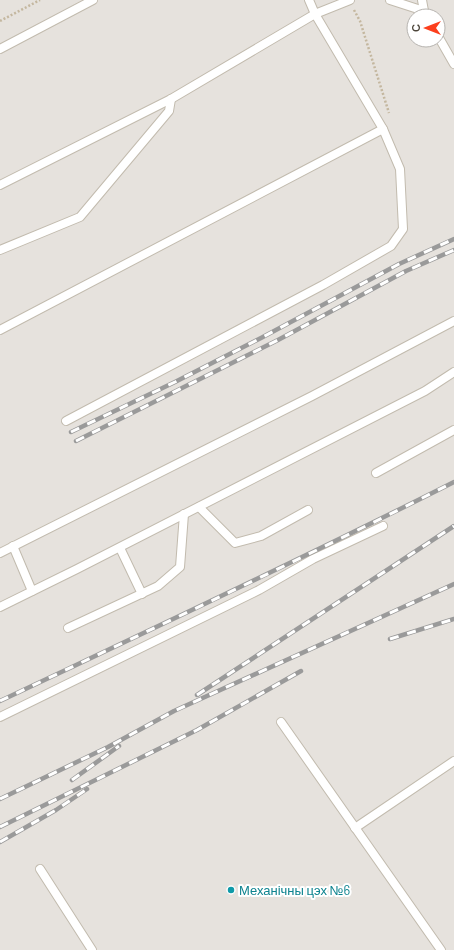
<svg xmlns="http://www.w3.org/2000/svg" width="454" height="950" viewBox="0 0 454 950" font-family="Barlow,sans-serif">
  <rect width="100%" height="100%" fill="#f6f3ec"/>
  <!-- industrial -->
  <path fill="#e6e2dd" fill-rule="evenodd" d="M0,0H454V950H0ZM414,16H438V40H414Z"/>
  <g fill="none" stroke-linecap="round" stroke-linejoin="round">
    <defs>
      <g id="service">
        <path d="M309,0L315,14L383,129"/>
        <path d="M390,0L424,11L427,16"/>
        <path d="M422,0L424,11"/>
        <path d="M438,36L454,64"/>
        <path d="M0,49L93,0"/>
        <path d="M0,185L171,99L315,14L350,0"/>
        <path d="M0,250L80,217L169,111L171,99"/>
        <path d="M0,330L383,129L400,169L403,229L391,246L323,285L66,421"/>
        <path d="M376,473L454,430"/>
        <path d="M199,507L235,543L261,536L308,510"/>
        <path d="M13,546L32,591"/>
        <path d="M120,548L142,594"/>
        <path d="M0,553L312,396L454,321"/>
        <path d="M0,607L77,569L425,391L454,372"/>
        <path d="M68,628L158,586L180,567L184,514"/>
        <path d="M0,717L259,590L313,559L383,526"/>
        <path d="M281,722L441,950"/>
        <path d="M355,828L454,761"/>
        <path d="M40,869L92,950"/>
      </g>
    </defs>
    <!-- service casing -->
    <use href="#service" stroke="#c2bbae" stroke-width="10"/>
    <!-- path -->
    <g stroke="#c4b79f" stroke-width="2.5" stroke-dasharray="2 2" stroke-linecap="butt">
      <path d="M354,10L360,21L389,113"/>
      <path d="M0,21L40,0"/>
    </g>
    <!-- service -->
    <use href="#service" stroke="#fff" stroke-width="8"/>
    <defs>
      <g id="rail">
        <path d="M71,432L175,382L261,338L399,264L454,239"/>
        <path d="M76,441L278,340L406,271L454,250"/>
        <path d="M390,639L454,619"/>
        <path d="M197,695L454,526"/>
        <path d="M0,701C152,629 304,558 454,482"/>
        <path d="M72,780L119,746"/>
        <path d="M0,799L108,747L174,711L454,584"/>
        <path d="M0,827L197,730L301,671"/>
        <path d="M0,842L56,810L87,789"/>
      </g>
    </defs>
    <!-- rail casing -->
    <use href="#rail" stroke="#9a9a9a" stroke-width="4.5"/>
    <!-- rail -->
    <use href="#rail" stroke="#fff" stroke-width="3" stroke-dasharray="9" stroke-linecap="butt"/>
  </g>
  <!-- markers -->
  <circle fill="#0f9aa8" stroke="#fff" stroke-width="1.5" cx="231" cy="890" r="4"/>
  <g text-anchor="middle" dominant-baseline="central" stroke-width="4" stroke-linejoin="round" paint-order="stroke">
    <!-- culture labels -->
    <g font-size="13" fill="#0d838f" stroke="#fff" text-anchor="start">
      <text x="239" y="890">Механічны цэх №6</text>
    </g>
  </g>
  <!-- north arrow -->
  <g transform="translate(426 28) rotate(270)"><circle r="19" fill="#ffffff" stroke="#b7b4b0"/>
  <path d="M0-3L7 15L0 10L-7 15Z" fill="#fc3f1d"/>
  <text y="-6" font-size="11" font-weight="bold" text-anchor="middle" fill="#4b4439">С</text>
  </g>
</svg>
